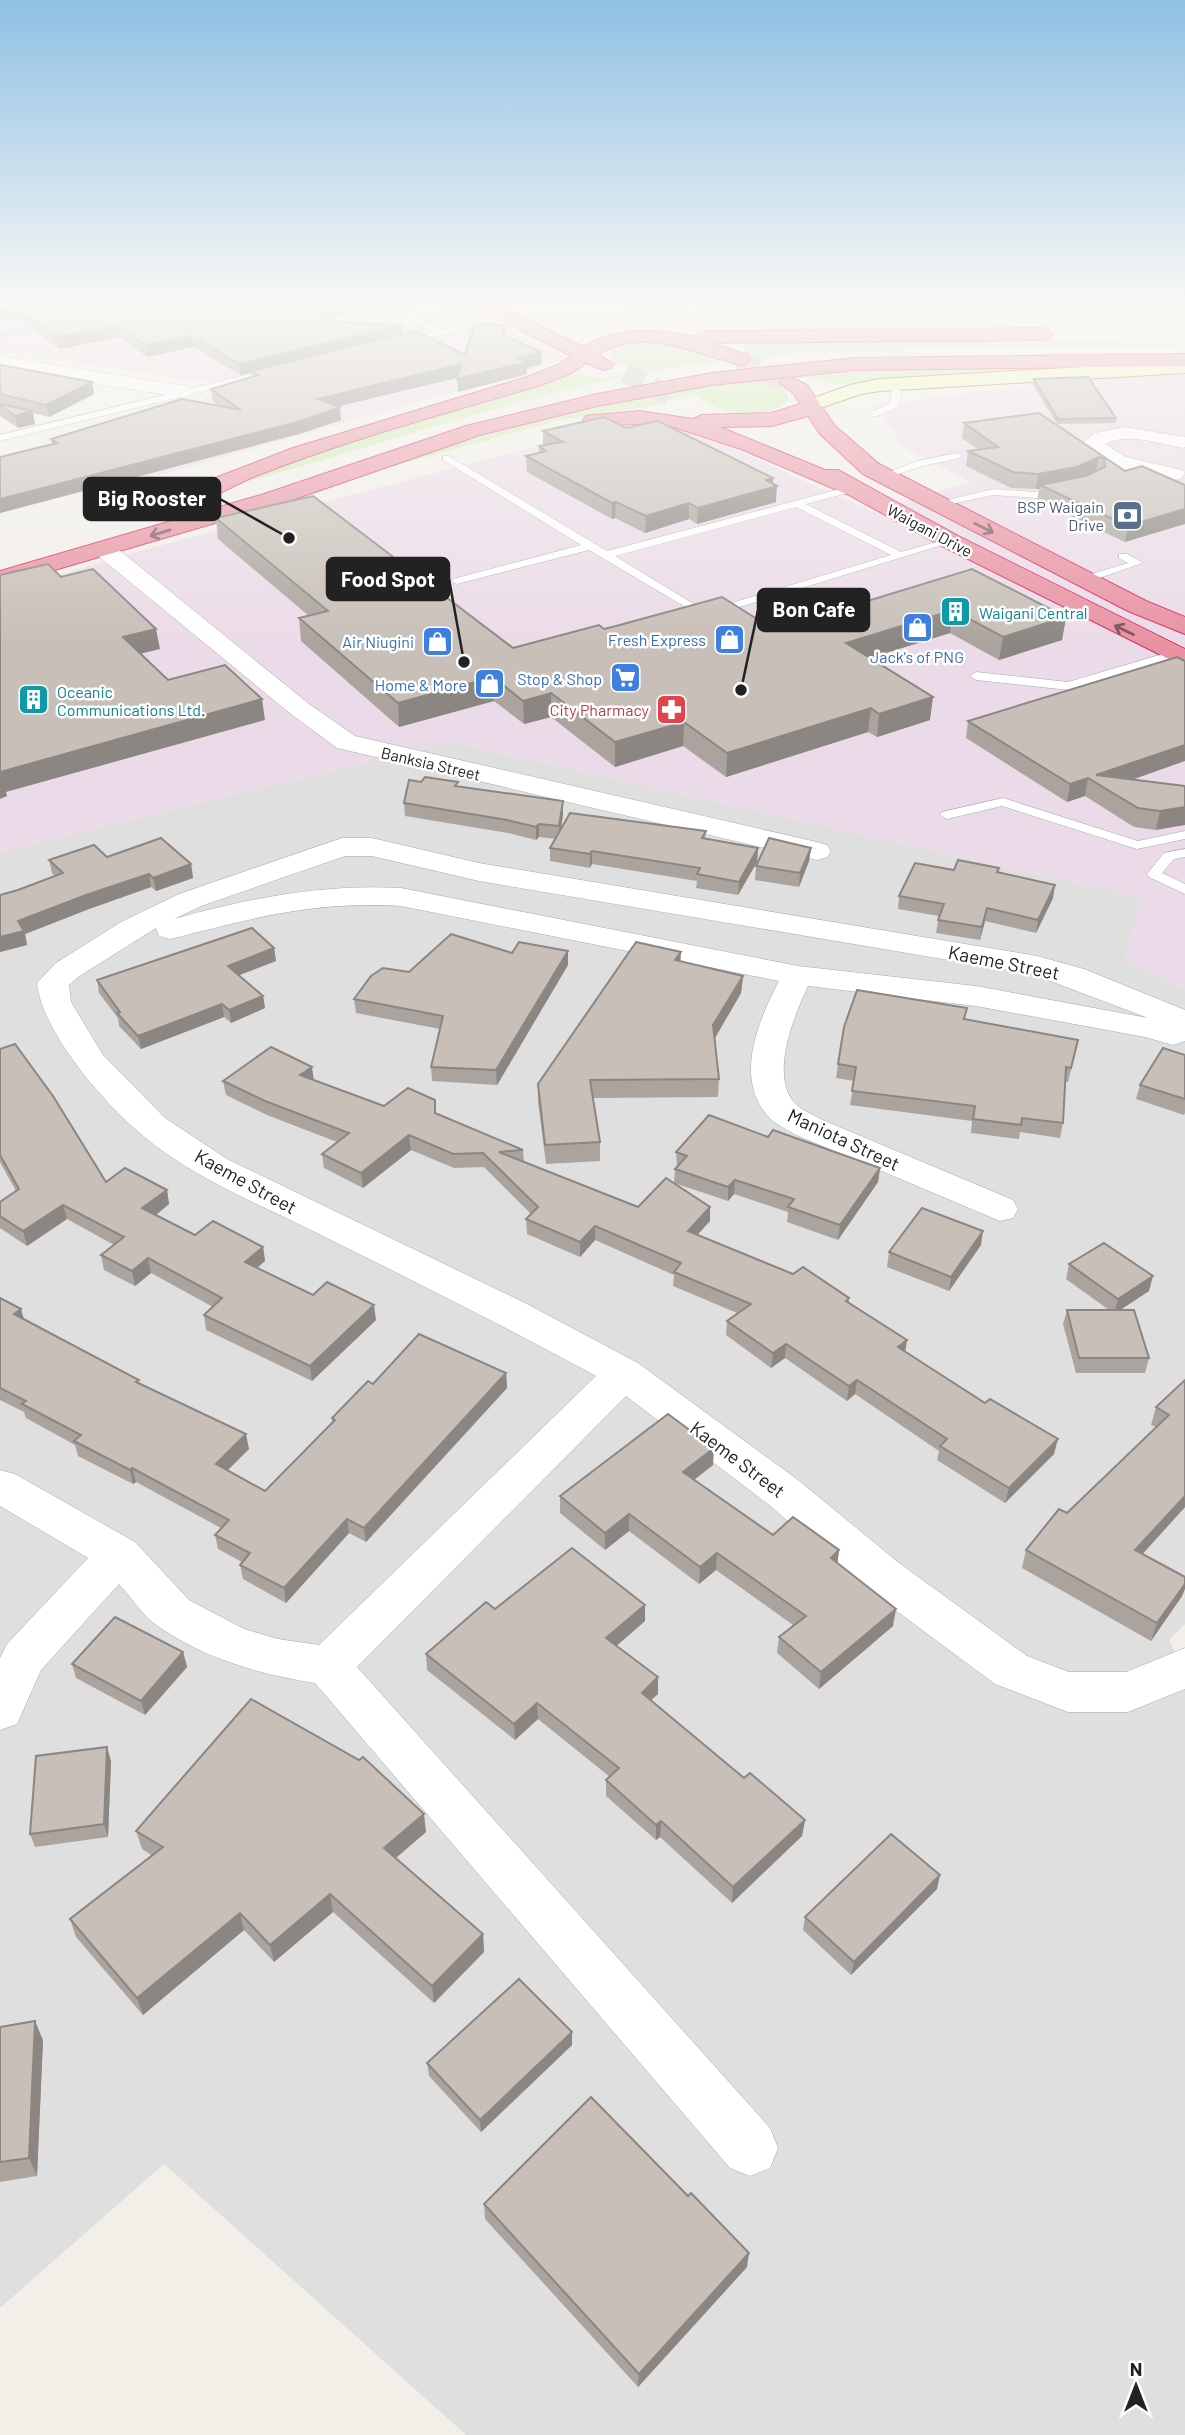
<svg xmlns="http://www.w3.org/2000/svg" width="1185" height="2435" viewBox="0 0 1185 2435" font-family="Barlow,sans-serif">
  <rect width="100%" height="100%" fill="#f2efe9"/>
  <!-- residential -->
  <path fill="#e0dfdf" d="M450,742L1142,898L1125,960L1185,989V1624L1169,1640L1185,1672V2435H466L164,2164L0,2308V852Z"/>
  <!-- industrial -->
  <g fill="#ebdbe8">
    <path d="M0,304H515L474,311L568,359L146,479L75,432L249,388L0,352Z"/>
    <path d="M592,304H1185V329L1016,318L674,322Z"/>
    <path d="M1185,375V989L1125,961L1141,898L450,742L0,852V593L125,555L552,442L661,420L736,450L872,511L970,482L902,446L876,406L1080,378Z"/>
  </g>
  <!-- grass -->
  <g fill="#cdebb0">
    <path d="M1008,337L1185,345V348C1032,349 877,343 724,361C548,381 383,447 212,491L273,465L556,379L577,374L608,378L633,371L613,361L609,353C632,323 691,352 719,358C731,360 746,355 757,354L745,347L743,341Z"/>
    <path d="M1066,366L1096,367L859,384H842L807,377L777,383L788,392V401C763,425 719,413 693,394L665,402V404L560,420L350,478C483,434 612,397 752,379C856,366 961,368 1066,366Z"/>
  </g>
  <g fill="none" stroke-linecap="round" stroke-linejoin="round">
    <!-- stream -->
    <path stroke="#aad3df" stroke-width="5" d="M0,335L45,327"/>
    <!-- highway-tunnel -->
    <g stroke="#c8c6c1" stroke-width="20" stroke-dasharray="20 10" stroke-linecap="butt">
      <path d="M740,359L790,383"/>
      <path d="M625,373L679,399"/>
    </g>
    <defs>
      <g id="lane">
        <path d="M400,304L422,307L450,304L416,317L442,330L505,316L509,318L405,344L402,339L433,332L407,319V315L415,310Z"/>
        <path d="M692,304H702L693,310L689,308Z"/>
        <path d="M276,368L280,371L279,373L0,441V435Z"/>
        <path d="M896,381L900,384L901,397L897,407L877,416H871V412L890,403L892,384Z"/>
        <path d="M957,453L962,456L960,458L922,466L884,479L879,476L917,461Z"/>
        <path d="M443,456H449L607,551L851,486L855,487V491L806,504L901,552L950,538L955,541L704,618L589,550L457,584L451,581L453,579L581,545L443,460ZM796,507L891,555L705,611L615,556Z"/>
        <path d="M1061,487L1065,488V492L1036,498L993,495L937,507L932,504L993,489L1036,492Z"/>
        <path d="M1119,554H1127L1143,563L1090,581H1082V577L1128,563L1119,558Z"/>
        <path d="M1173,651L1177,653V657L1069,690L976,680L970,676L976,672L1068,682Z"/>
        <path d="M1003,798L1138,841L1185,831V839L1137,849L1002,806L947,819L940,815L942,812Z"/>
        <path d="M1185,849V857L1174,859L1162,873L1185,884V894L1149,877L1147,874L1164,853Z"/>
      </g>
      <g id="street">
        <path d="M0,356L185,386L195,392L185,398L0,368Z"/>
        <path d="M1124,427L1185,437V447L1182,448C1159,444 1127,432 1105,444L1126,457L1182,470L1185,473L1182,478L1175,480C1142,474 1104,472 1083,443L1095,433Z"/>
        <path d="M105,543L113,545L309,704L355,736L817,842L827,845L831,851L827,857L817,860L337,748L291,714L97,555L94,550L97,545Z"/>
        <path d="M342,838H372L479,863L1037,956L1084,969L1185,1010V1041L1173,1045L1145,1037L976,1006L808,986C795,1014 771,1070 792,1100C798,1108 810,1113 818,1118L1013,1200L1018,1209L1013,1218L1000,1221L794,1134C785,1128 773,1123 767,1115C734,1076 759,1020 779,981L401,906C311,901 255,918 170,939L159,936L156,928L78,977L69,985L71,1002L103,1055L165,1118L227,1159L525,1303L638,1363L798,1480L899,1563L1027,1656L1069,1672H1126L1185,1648V1689L1128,1712H1068L995,1684L867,1589L768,1504L626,1396L357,1667L770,2128L778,2148L770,2168L750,2176L730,2168L315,1683C259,1674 206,1659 159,1627C144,1617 131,1597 119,1584L41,1670L17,1724L0,1730V1658L7,1644L88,1558L0,1506V1470L15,1474L135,1542L189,1600L244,1629L278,1639L319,1645L596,1376C504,1326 410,1279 317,1233C257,1203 191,1177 141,1134C103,1102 42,1032 37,983L56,963L121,922L179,894ZM345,856H372L479,881L1032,974L1148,1018L976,986L798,966L401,888C322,884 250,898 174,919L201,906Z"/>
      </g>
      <path id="secondary" d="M1185,361V373L880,391L861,394L812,411L805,409L802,405L805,401L850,385L880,379Z"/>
      <g id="highway">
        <path d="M469,304H493L583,347C616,327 656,328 693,337L702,331L1044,328L1053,334L1044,340L712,343L747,355L750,359L747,363L740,365C692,353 646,326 598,354L614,364L611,368L604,370L586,363L572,373L541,385C444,414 345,440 251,478C230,487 177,518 157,513L154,508L157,503L202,483L293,448L527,377L558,365L571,356Z"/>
        <path d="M1185,354V366L855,370L712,385L597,406L480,435L280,504L0,586V571L264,494L466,426L597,394L712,373L855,358Z"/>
        <path d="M790,377L807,385L835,426L879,464L1146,601L1185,617V634L1128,611L863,474L820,434L808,416L772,426L720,427L825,470H838L958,536L1185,649V667L942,546L851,496L741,449L674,427L639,424L593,426L586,424L583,420L586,416L639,411L693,419L702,415L772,413L800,404L793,393L780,383L783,379Z"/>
      </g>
    </defs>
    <!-- lane casing -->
    <use href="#lane" stroke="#a9a9a9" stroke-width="1"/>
    <!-- street casing -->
    <use href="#street" stroke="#a9a9a9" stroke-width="1"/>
    <!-- secondary casing -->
    <use href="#secondary" stroke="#707d05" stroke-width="2"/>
    <!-- highway casing -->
    <use href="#highway" stroke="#dc2a67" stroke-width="2"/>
    <!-- lane -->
    <use href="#lane" fill="#fff" fill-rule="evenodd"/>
    <!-- street -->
    <use href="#street" fill="#fff" fill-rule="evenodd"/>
    <!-- secondary -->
    <use href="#secondary" fill="#f7fabf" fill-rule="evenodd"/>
    <!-- highway -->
    <use href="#highway" fill="#e892a2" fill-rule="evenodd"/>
  </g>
  <!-- wall -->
  <g fill="#aba49e">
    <path d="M0,304H398L326,319L327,322L403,334L465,355L506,337L541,364L527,368V374L458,392V378L338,406L341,420L302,433L0,513V457L52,444L51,439L218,405L213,402L211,389L252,377L251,373L240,375L194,347L147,357L119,337L59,349L16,317L0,320Z"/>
    <path d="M904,304H1185V307L965,308L956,313H907Z"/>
    <path d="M0,366L92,382L94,394L49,417L33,413L35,424L18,428L0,416Z"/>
    <path d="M1034,379L1116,418L1115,423L1057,424L1033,385Z"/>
    <path d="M1039,413L1125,471L1142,466L1125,542L1037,500L1039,489L1011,488L966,466L968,451L979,450L962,438L964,423Z"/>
    <path d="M626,428L773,484L776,502L697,524L689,519L645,533L615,518L612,519L527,472L526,456L539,453V446H543V431Z"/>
    <path d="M216,518L513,648L604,629L765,624L825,614L972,569L1066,617L1062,640L999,660L950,633L870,658L930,720L877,737L868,732L726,777L683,746L615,767L551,717L524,724L494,701L399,727L301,641L299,618L309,616L218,539Z"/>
    <path d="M968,721L1132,780L1185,786L1156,830L1134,827L1085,796L1067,802L966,738Z"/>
    <path d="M458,787L563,814L561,830L706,831L705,839L758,848L757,862L738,895L696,888L697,881L592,864L590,868L550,861V848L555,839L539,837L536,840L508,833L405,816L404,803Z"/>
    <path d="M811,848L809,861L799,887L755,880L756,866Z"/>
    <path d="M107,857L191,864L193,878L156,891L151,887L89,909L25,934L27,945L0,952V895L18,890L55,876L52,873L49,860Z"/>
    <path d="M954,870L998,872L1053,898L1036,933L985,921L980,940L936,933L939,916L898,909L899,896Z"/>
    <path d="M274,948L276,961L239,975L263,996L265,1008L231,1023L224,1017L141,1049L119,1026L118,1018L99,993L97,980Z"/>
    <path d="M512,953L568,965L497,1085L432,1081L431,1067L440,1029L356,1013L354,999L409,972Z"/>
    <path d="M680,962L743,976L741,993L715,1038L719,1079L718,1097L593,1098L600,1142V1161L546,1164L538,1102V1084Z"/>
    <path d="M965,1019L1078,1040L1068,1082H1065L1063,1123L1060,1138L1020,1132L1019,1139L971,1133L972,1121L850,1105L854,1081L836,1078L838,1064Z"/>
    <path d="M0,1049L106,1182L167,1190L169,1204L156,1215L195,1235L263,1247L265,1261L257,1268L313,1295L376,1320L312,1381L206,1330L204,1315L213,1307L151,1273L135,1286L104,1270L101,1255L114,1245L67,1219L27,1246L0,1228V1202L16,1191L0,1162Z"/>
    <path d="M1185,1055V1113L1184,1115L1136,1099L1140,1085Z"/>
    <path d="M223,1081H314L384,1106L435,1100L436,1114L523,1150L524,1162L638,1207L710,1221L697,1235L849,1298V1302L905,1352L1054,1454L1005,1503L937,1460L939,1451L855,1394L847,1401L785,1358L771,1368L726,1335L727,1321L737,1313L673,1286L674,1275L595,1240L580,1257L527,1234L526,1219L531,1214L484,1167L454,1168L411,1150L363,1188L324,1168L322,1154L337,1142L267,1115L226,1095Z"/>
    <path d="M768,1137L880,1168L878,1182L838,1240L787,1222L788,1212L734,1194L728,1201L674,1183L675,1169L677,1167L676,1152Z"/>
    <path d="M981,1245L949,1291L887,1267L889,1252Z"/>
    <path d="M1069,1264L1149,1291L1120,1310L1149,1358L1145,1373H1076L1063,1324L1067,1310H1109L1066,1279Z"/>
    <path d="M0,1298L21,1309L23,1319L140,1384L249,1449L227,1470L265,1491L332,1423V1418L373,1384L506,1373L507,1388L366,1542L349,1533L286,1603L243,1579L240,1565L242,1562L218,1549L215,1535L221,1528L136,1482L133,1484L78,1456L75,1445L26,1418L24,1412L0,1400Z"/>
    <path d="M1185,1380V1507L1142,1554L1182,1596L1151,1641L1022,1568L1026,1550L1067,1513L1156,1427L1151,1425L1156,1407Z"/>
    <path d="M713,1465L694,1480L773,1535L839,1550L837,1563L893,1626L819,1689L777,1653L779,1637L793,1625L716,1570L699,1584L629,1531L605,1550L560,1513V1496Z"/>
    <path d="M645,1605V1621L616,1646L658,1677V1694L651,1700L744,1778L805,1820L802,1836L732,1903L660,1837L656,1840L606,1796V1780L610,1777L538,1719L515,1740L427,1670L426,1654L495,1609Z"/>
    <path d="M183,1652L187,1667L145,1715L76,1678L72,1664Z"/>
    <path d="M111,1761L108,1837L35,1847L30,1834Z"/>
    <path d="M136,1831L426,1832L395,1859L483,1934L484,1952L434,2003L333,1912L274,1962L244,1930L143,2015L76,1937L70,1919L153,1856L142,1849Z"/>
    <path d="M937,1889L851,1975L803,1930L805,1917Z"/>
    <path d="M0,2027L43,2040L37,2176L0,2182Z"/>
    <path d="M572,2045L481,2132L429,2076L427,2063Z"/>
    <path d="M484,2204L747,2267L638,2387L485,2219Z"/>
  </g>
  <!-- shaded-wall -->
  <g fill="#8b8681">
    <path d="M344,304H398L326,319L325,308Z"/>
    <path d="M957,304H965V308L956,313Z"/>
    <path d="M14,306L16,317L0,320V309Z"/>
    <path d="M402,325L403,337L251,371V373L240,375L239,364Z"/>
    <path d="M117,326L119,337L59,349L57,337Z"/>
    <path d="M192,336L194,347L147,357L145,345Z"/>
    <path d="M541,352V364L527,368V374L458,392L457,379L518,358Z"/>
    <path d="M462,364L463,376L319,411L318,399Z"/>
    <path d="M92,382L94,394L49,417L46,405Z"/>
    <path d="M340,407L341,420L302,433L0,513V499Z"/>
    <path d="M32,411L35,424L18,428L15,416Z"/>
    <path d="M1099,457L1096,473L1074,482L1040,485L1039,489H1036L1038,474Z"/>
    <path d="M773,478V487L777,486L776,502L697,524L698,508Z"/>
    <path d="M616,502L615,518L612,519V503Z"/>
    <path d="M689,503V519L645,533L646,516Z"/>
    <path d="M1185,509V524L1125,542L1128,526Z"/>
    <path d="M953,610L950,633L844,666L846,643Z"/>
    <path d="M1066,617L1062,640L999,660L1003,637Z"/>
    <path d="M156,629L160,649L127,657L123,637Z"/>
    <path d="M493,677L494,701L399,727L398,703Z"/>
    <path d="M551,693V717L524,724L523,701Z"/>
    <path d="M933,697L930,720L877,737L879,714Z"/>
    <path d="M262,699L265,720L6,792L7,796L0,799V772Z"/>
    <path d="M871,708L868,732L726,777L727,753Z"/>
    <path d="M684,722L683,746L615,767V742Z"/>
    <path d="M1185,745V761L1106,789L1096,775Z"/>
    <path d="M1088,778L1085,796L1067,802L1070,784Z"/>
    <path d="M563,801V814L559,840V826Z"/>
    <path d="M1185,807V825L1156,830L1160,811Z"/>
    <path d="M539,824V837L536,840V827Z"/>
    <path d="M758,848L757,862L738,895L739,882Z"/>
    <path d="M811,848L809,861L799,887L800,873Z"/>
    <path d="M592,851V864L590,868V854Z"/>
    <path d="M191,864L193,878L156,891L153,878Z"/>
    <path d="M149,874L151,887L89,909L25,934L27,945L0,952V937L18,921L86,895Z"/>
    <path d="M1055,885L1053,898L1036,933L1038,920Z"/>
    <path d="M987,908L985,921L980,940L982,927Z"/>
    <path d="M274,948L276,961L229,979L228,966Z"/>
    <path d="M568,951V965L497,1085L496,1070Z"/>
    <path d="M681,952L680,970L675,960Z"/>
    <path d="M743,976L741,993L712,1043L713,1025Z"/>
    <path d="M263,996L265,1008L231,1023L229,1010Z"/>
    <path d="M222,1004L224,1017L141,1049L138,1036Z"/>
    <path d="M312,1067L314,1081L300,1075Z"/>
    <path d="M409,1135L411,1150L363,1188L361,1173Z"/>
    <path d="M880,1168L878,1182L838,1240L840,1225Z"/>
    <path d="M735,1180L734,1194L728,1201V1187Z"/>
    <path d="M167,1190L169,1204L146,1223L142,1208Z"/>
    <path d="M63,1205L67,1219L27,1246L23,1231Z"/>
    <path d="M710,1207V1221L687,1246L688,1231Z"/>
    <path d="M595,1226V1240L580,1257V1242Z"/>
    <path d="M983,1231L981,1245L949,1291L951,1277Z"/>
    <path d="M263,1247L265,1261L247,1276L245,1262Z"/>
    <path d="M148,1258L151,1273L135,1286L132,1271Z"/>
    <path d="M1153,1276L1149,1291L1114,1314L1118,1299Z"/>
    <path d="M374,1305L376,1320L312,1381L310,1366Z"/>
    <path d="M21,1309L25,1323L14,1314Z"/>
    <path d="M907,1340L905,1354L898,1347Z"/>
    <path d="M786,1344L785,1358L771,1368L773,1353Z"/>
    <path d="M506,1373L507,1388L366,1542L364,1528Z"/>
    <path d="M857,1380L855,1394L847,1401L849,1386Z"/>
    <path d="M246,1434L249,1449L219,1479L216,1464Z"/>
    <path d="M1058,1439L1054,1454L1005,1503L1009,1488Z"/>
    <path d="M714,1448L713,1465L682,1489L683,1472Z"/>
    <path d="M132,1468L136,1482L133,1484L130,1470Z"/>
    <path d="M1185,1496V1507L1130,1568L1135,1550Z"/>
    <path d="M629,1514V1531L605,1550V1533Z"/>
    <path d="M347,1519L349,1533L286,1603L284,1588Z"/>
    <path d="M839,1550L837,1567L831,1558Z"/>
    <path d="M717,1553L716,1570L699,1584L700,1567Z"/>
    <path d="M1185,1584V1589L1182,1596L1151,1641L1157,1623Z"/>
    <path d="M645,1605V1621L606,1655V1638Z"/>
    <path d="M896,1609L893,1626L819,1689L821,1672Z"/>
    <path d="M183,1652L187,1667L145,1715L141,1701Z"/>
    <path d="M658,1677V1694L641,1709L642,1693Z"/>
    <path d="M537,1703L538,1719L515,1740L514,1724Z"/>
    <path d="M107,1747L111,1761L108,1837L104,1824Z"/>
    <path d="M424,1814L426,1832L386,1866L384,1848Z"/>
    <path d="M805,1820L802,1836L732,1903L733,1887Z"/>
    <path d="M661,1821L660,1837L656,1840V1825Z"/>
    <path d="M940,1875L937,1889L851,1975L854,1962Z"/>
    <path d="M330,1894L333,1912L274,1962L270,1945Z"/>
    <path d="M240,1913L244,1930L143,2015L137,1998Z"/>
    <path d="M483,1934L484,1952L434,2003L432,1986Z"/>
    <path d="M35,2021L43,2040L37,2176L29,2158Z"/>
    <path d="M572,2032V2045L481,2132L480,2120Z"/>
    <path d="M749,2253L747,2267L638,2387L639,2374Z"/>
  </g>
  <!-- building -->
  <g fill="#c7bfb8" stroke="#8b8681" stroke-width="2">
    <path d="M0,304H344L325,308L327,322L402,325L239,364L192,336L145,345L117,326L57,337L14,306L0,309Z"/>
    <path d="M475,324L506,325L503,335L541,352L518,358L527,362L457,379L462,364L318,399L340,407L301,421L0,499V457L57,443L51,439L182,399L241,410L211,389L258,375L251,371L416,331L465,355Z"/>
    <path d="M1,365L92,382L46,405L0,394V366Z"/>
    <path d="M1088,377L1116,418L1058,419L1034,379Z"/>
    <path d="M0,404L32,411L15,416L0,405Z"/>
    <path d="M1039,413L1125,471L1142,466L1185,485V509L1128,526L1040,485L1086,476L1105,467L1104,458L1099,457L1077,467L1038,474L1013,472L968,451L998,447L964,423Z"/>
    <path d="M604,417L626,428L658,421L773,478L766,480L777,486L698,508L689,503L646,516L616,502L612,503L526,456L546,451L539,446L563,442L543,431Z"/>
    <path d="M313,496L513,648L599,625L604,629L616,626L722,597L765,624L825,614L972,569L1066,617L1003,637L953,610L846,643L933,697L879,714L871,708L727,753L684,722L615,742L551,693L523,701L493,677L398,703L299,618L328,611L216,518Z"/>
    <path d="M48,564L61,577L93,569L156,629L123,637L168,680L225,665L262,699L0,772V575Z"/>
    <path d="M1177,657L1185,661V745L1096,775L1185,786V807L1160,811L1138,808L1088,778L1070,784L968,721Z"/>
    <path d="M425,777L458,782L455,786L563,801L559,826L539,824L536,827L507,820L404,803L409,780L421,782Z"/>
    <path d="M570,813L706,831L702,838L758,848L739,882L697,874L700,868L592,851L590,854L550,848Z"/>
    <path d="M161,838L191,864L153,878L149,874L86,895L18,921L24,931L0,937V895L18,890L63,873L49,860L94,845L107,857Z"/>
    <path d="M769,838L811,848L800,873L756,866Z"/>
    <path d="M958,860L999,868L997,872L1055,885L1038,920L987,908L982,927L938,920L944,904L899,896L915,863L954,870Z"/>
    <path d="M252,928L274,948L228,966L263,996L229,1010L222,1004L138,1036L117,1013L120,1012L97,980Z"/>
    <path d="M451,934L512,953L519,942L568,951L496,1070L431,1067L443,1016L354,999L371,976L383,968L409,972Z"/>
    <path d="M636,942L681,952L675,960L743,976L713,1025L719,1079L590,1080L600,1142L545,1145L538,1084Z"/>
    <path d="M857,990L967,1008L964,1019L1078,1040L1071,1068L1066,1067L1063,1123L1022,1118L1021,1125L973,1119L975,1106L852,1091L856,1067L838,1064L844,1027Z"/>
    <path d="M15,1044L53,1096L106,1182L125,1168L167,1190L142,1208L195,1235L213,1221L263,1247L245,1262L313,1295L327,1282L374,1305L310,1366L204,1315L222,1298L148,1258L132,1271L101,1255L124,1237L63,1205L23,1231L0,1216V1202L19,1189L0,1155V1049Z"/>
    <path d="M271,1047L312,1067L300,1075L384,1106L408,1088L435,1100V1113L523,1150L499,1152L638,1207L666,1178L710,1207L688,1231L793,1274L803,1267L849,1298L846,1301L907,1340L898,1347L985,1403L990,1399L1058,1439L1009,1488L940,1446L947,1439L857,1380L849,1386L786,1344L773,1353L727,1321L751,1304L674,1272L681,1263L595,1226L580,1242L526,1219L538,1207L483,1153L453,1154L409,1135L361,1173L322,1154L349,1133L265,1101L223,1081Z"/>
    <path d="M1163,1048L1185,1055V1099L1140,1085Z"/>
    <path d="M709,1115L768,1137L773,1130L880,1168L840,1225L788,1207L794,1199L735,1180L728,1187L675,1169L687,1156L676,1152Z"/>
    <path d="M922,1208L983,1231L951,1277L889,1252Z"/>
    <path d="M1104,1243L1153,1276L1118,1299L1069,1264Z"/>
    <path d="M0,1298L21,1309L14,1314L139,1380L136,1382L246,1434L216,1464L265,1491L335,1420L332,1418L368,1381L373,1384L419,1334L506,1373L364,1528L347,1519L284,1588L240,1565L250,1553L215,1535L229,1520L132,1468L130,1470L74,1441L81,1435L22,1404L26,1401L0,1388Z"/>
    <path d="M1067,1310H1134L1149,1358H1079Z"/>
    <path d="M1185,1380V1496L1135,1550L1185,1577V1584L1157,1623L1026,1550L1059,1509L1067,1513L1169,1415L1156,1407Z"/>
    <path d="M668,1414L714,1448L683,1472L773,1535L793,1517L839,1550L831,1558L896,1609L821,1672L779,1637L806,1616L717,1553L700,1567L629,1514L605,1533L560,1496Z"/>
    <path d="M572,1548L645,1605L606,1638L658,1677L642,1693L744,1778L750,1773L805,1820L733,1887L661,1821L656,1825L606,1780L619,1768L537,1703L514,1724L426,1654L486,1602L495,1609Z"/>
    <path d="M115,1617L183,1652L141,1701L72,1664Z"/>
    <path d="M251,1699L359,1760L363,1757L424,1814L384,1848L483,1934L432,1986L330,1894L270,1945L240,1913L137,1998L70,1919L163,1847L136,1831Z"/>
    <path d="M107,1747L104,1824L30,1834L36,1756Z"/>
    <path d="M891,1834L940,1875L854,1962L805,1917Z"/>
    <path d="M519,1979L572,2032L480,2120L427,2063Z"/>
    <path d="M35,2021L29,2158L0,2162V2027Z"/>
    <path d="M591,2097L688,2196L691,2193L749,2253L639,2374L484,2204Z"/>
  </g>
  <!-- one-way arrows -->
  <defs><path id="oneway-shaft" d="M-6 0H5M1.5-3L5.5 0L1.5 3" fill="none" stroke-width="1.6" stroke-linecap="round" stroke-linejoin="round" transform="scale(1.75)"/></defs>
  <g stroke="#7b545c">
    <use href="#oneway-shaft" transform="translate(984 528) rotate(27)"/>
    <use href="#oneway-shaft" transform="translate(160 533) rotate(163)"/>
    <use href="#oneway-shaft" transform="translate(1124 630) rotate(-154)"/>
  </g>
  <!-- sky -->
  <linearGradient id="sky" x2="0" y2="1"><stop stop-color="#8fc0e4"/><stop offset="0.47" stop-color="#f9f8f5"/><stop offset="1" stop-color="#f9f8f5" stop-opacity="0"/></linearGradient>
  <rect width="1185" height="645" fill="url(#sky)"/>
  <!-- icons -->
  <defs>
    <symbol id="bank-square" viewBox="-11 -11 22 22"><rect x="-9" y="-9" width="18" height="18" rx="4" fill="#5c6f8a" stroke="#fff"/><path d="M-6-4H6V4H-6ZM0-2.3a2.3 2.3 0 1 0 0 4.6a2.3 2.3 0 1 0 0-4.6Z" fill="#fff"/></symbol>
    <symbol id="building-square" viewBox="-11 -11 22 22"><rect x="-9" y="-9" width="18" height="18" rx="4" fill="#0f9aa8" stroke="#fff"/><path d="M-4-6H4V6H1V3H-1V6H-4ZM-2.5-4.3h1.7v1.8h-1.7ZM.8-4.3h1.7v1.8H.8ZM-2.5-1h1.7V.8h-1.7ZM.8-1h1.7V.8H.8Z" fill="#fff"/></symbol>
    <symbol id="shop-square" viewBox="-11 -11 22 22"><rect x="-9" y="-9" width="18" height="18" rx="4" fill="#3f7fe0" stroke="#fff"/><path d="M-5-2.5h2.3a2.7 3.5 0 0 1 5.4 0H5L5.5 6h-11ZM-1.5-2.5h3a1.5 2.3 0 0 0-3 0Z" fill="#fff"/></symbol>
    <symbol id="supermarket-square" viewBox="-11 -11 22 22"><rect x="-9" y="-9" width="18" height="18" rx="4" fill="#3f7fe0" stroke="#fff"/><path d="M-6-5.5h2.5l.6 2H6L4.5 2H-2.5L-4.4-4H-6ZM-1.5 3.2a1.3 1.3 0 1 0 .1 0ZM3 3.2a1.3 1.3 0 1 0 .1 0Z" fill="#fff"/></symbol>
    <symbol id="pharmacy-square" viewBox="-11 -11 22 22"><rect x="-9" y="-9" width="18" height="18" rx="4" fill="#e0444e" stroke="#fff"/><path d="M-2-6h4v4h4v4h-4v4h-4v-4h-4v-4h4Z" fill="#fff"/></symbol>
  </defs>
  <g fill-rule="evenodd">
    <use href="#bank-square" x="1110" y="498" width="35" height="35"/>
    <use href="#building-square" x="938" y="594" width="35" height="35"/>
    <use href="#shop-square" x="900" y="610" width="35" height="35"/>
    <use href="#shop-square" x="712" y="622" width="35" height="35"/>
    <use href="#shop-square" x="420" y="624" width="35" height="35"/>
    <use href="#supermarket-square" x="608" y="660" width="35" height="35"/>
    <use href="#shop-square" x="472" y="666" width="35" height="35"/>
    <use href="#building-square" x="16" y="682" width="35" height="35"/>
    <use href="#pharmacy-square" x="654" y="692" width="35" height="35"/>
  </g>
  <g text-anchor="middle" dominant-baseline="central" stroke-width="5" stroke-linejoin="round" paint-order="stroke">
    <!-- far-service labels -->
    <g font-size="16" fill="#4e5e75" stroke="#fff" text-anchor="end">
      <text x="1104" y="506">BSP Waigain<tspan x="1104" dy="18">Drive</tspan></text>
    </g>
    <!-- far-street labels -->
    <g font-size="16" fill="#222" stroke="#fff">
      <text transform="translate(930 530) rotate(28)">Waigani Drive</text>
      <text transform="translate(431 763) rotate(13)">Banksia Street</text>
    </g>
    <!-- far-culture labels -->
    <g font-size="16" fill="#0d838f" stroke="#fff" text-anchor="start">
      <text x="979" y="612">Waigani Central</text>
      <text x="57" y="691">Oceanic<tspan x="57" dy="18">Communications Ltd.</tspan></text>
    </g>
    <!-- far-shop labels -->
    <g font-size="16" fill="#366cbe" stroke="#fff" text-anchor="end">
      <text x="706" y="639">Fresh Express</text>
      <text x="414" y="641">Air Niugini</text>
      <text x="917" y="656" text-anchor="middle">Jack's of PNG</text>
      <text x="602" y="678">Stop &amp; Shop</text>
      <text x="467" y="684">Home &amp; More</text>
    </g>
    <!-- far-health labels -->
    <g font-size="16" fill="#be3a42" stroke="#fff" text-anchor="end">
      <text x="649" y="709">City Pharmacy</text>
    </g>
    <!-- street labels -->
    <g font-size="19" fill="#222" stroke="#fff">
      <text transform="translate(1004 962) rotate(11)">Kaeme Street</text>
      <text transform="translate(844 1139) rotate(25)">Maniota Street</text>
      <text transform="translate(246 1181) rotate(29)">Kaeme Street</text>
      <text transform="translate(738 1459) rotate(37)">Kaeme Street</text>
    </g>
  </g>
  <!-- callouts -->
  <path fill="none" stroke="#222" stroke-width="2.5" d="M289 538L220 499M464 662L449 579M741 690L758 610"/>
  <g fill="#222" stroke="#fff" stroke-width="2.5">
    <circle cx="289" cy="538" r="7"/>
    <circle cx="464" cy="662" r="7"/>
    <circle cx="741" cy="690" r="7"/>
  </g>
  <g fill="#222" stroke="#222" stroke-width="2.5">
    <rect x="84" y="478" width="136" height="42" rx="7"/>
    <rect x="327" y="558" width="122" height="42" rx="7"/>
    <rect x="758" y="589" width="111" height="42" rx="7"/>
  </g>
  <g font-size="21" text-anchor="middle" font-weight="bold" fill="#fff">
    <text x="152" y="506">Big Rooster</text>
    <text x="388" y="587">Food Spot</text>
    <text x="814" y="617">Bon Cafe</text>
  </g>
  <!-- north arrow -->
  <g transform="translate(1136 2386)" stroke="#ffffff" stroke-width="5" paint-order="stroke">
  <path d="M0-5L12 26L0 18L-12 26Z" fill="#222222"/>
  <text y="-10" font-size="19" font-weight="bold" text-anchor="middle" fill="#222222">N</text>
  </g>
</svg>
